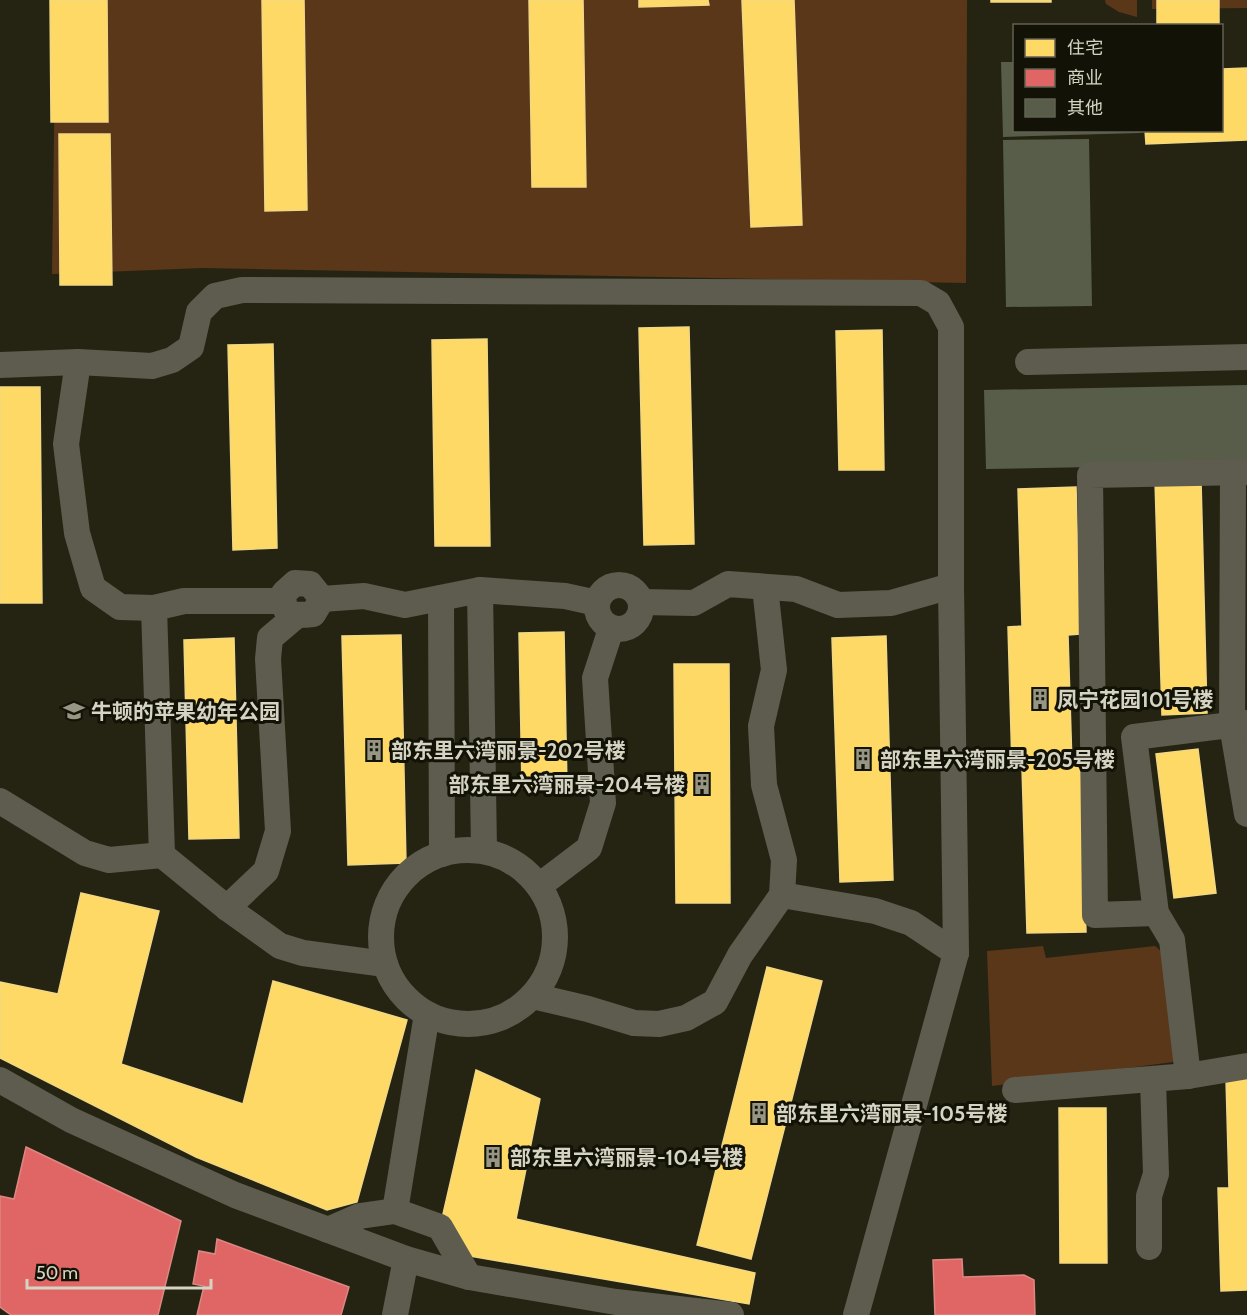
<svg xmlns="http://www.w3.org/2000/svg" width="1247" height="1315" viewBox="0 0 1247 1315" font-family="Cabin,'Noto Sans SC',sans-serif">
  <rect width="100%" height="100%" fill="#252413"/>
  <!-- green -->
  <g fill="#5b371a">
    <path d="M56,0H967L966,283L203,268L52,274Z"/>
    <path d="M1105,0H1137V17L1119,12L1106,4Z"/>
    <path d="M1152,0H1247V8L1152,9Z"/>
    <path d="M1043,946L1046,958L1155,946L1169,958L1181,1051L1173,1062L992,1086L987,951Z"/>
  </g>
  <!-- homes -->
  <g fill="#ffd966" stroke="#f2d882" stroke-width="1.5">
    <path d="M50,0H107L108,122H51Z"/>
    <path d="M262,0H304L307,210L265,211Z"/>
    <path d="M529,0H583L586,187H532Z"/>
    <path d="M639,0H708L709,5L639,7Z"/>
    <path d="M742,0H794L802,225L751,227Z"/>
    <rect x="991" y="0" width="60" height="2"/>
    <rect x="1157" y="0" width="62" height="26"/>
    <path d="M1247,68V140L1146,144L1145,130H1222V69Z"/>
    <path d="M59,134H110L112,285H60Z"/>
    <path d="M689,327L694,544L644,545L639,328Z"/>
    <path d="M882,330L884,470H839L836,331Z"/>
    <path d="M487,339L490,546H435L432,340Z"/>
    <path d="M273,344L277,548L233,550L228,345Z"/>
    <path d="M0,387H40L42,603H0Z"/>
    <path d="M1201,480L1207,713L1162,715L1155,481Z"/>
    <path d="M1076,487L1080,634L1068,635L1072,765L1081,764L1086,932L1027,933L1022,768H1012L1008,627L1022,626L1018,489Z"/>
    <path d="M564,632L567,787L522,788L519,633Z"/>
    <path d="M401,635L406,863L348,865L342,636Z"/>
    <path d="M886,636L893,880L840,882L832,638Z"/>
    <path d="M234,638L239,838L189,839L184,640Z"/>
    <path d="M674,664H729L730,903H676Z"/>
    <path d="M1198,749L1216,893L1174,898L1156,754Z"/>
    <path d="M81,893L159,911L121,1064L243,1104L273,981L407,1020L357,1202L327,1210L196,1157L0,1058V982L58,994Z"/>
    <path d="M767,967L822,981L751,1259L697,1245Z"/>
    <path d="M476,1070L540,1099L516,1219L755,1273L749,1304L470,1256L443,1214Z"/>
    <path d="M1226,1079H1247V1290L1221,1291L1218,1188H1229Z"/>
    <path d="M1059,1108H1106L1107,1263H1060Z"/>
  </g>
  <!-- shops -->
  <g fill="#e06666" stroke="#dd8782" stroke-width="1.5">
    <path d="M26,1147L181,1221L158,1315H11L0,1307V1196L14,1199Z"/>
    <path d="M217,1239L349,1287L341,1315H197L204,1286L193,1284L199,1251L215,1254Z"/>
    <path d="M962,1259L963,1277L1024,1275L1034,1280L1035,1315H935L933,1260Z"/>
  </g>
  <!-- building -->
  <g fill="#585d4a">
    <path d="M1001,62H1014V130H1140V133L1003,137Z"/>
    <path d="M1089,139L1092,306L1006,307L1003,140Z"/>
    <path d="M1247,385V464L986,469L984,390Z"/>
  </g>
  <g fill="none" stroke-linecap="round" stroke-linejoin="round">
    <!-- minor -->
    <g stroke="#5d5c4f" stroke-width="26">
      <path d="M78,362L66,444L77,533L93,588L120,607L154,608L184,601H283"/>
      <path d="M1028,362L1247,357"/>
      <path d="M0,365L78,362L152,366L172,360L191,347L199,312L215,296L242,290L921,293L938,303L951,327V586L956,953L856,1315"/>
      <path d="M1233,472L1232,725L1247,814"/>
      <path d="M295,583L310,584L322,599L313,614C294,616 281,616 284,593Z"/>
      <circle cx="619" cy="607" r="22"/>
      <path d="M480,590L484,851"/>
      <path d="M441,598L442,854"/>
      <path d="M322,599L364,596L405,605L480,590L565,596L597,603"/>
      <path d="M641,602L694,603L728,584L796,589L838,605L891,603L951,586"/>
      <path d="M154,608L162,855L227,908L280,946L303,953L385,964"/>
      <path d="M1247,723L1134,737L1156,913L1172,940L1188,1076L1247,1066"/>
      <path d="M0,801L85,853L109,860L162,855"/>
      <circle cx="468" cy="937" r="87"/>
      <path d="M539,886L589,848L603,803L595,678L611,629"/>
      <path d="M782,895L875,911L911,923L956,953"/>
      <path d="M227,908L266,871L278,831L268,659L270,638L296,616"/>
      <path d="M1156,913L1095,915L1090,475L1247,472"/>
      <path d="M533,996L588,1009L634,1023L659,1024L686,1018L715,1002L740,955L782,895L784,860L764,785L761,726L774,670L765,587"/>
      <path d="M0,1080L71,1120L235,1195L406,1259L469,1277L616,1302L731,1315"/>
      <path d="M1015,1090L1188,1076"/>
      <path d="M395,1211L427,1014"/>
      <path d="M328,1230L360,1216L395,1211L440,1227L469,1277"/>
      <path d="M1149,1247V1196L1156,1174L1153,1080"/>
      <path d="M395,1315L406,1259"/>
    </g>
  </g>
  <!-- icons -->
  <defs>
    <symbol id="building-bare" viewBox="-9 -9 18 18"><path d="M-4-6H4V6H1V3H-1V6H-4ZM-2.5-4.3h1.7v1.8h-1.7ZM.8-4.3h1.7v1.8H.8ZM-2.5-1h1.7V.8h-1.7ZM.8-1h1.7V.8H.8Z" fill="#979685" stroke="#131206" stroke-width="2.5" paint-order="stroke"/></symbol>
    <symbol id="school-bare" viewBox="-9 -9 18 18"><path d="M0-5L7-2L0 1L-7-2ZM-4 1L0 2.5L4 1V4Q0 6-4 4Z" fill="#979685" stroke="#131206" stroke-width="2.5" paint-order="stroke"/></symbol>
  </defs>
  <g fill-rule="evenodd">
    <use href="#building-bare" x="1025" y="684" width="30" height="30"/>
    <use href="#school-bare" x="59" y="696" width="30" height="30"/>
    <use href="#building-bare" x="359" y="735" width="30" height="30"/>
    <use href="#building-bare" x="848" y="744" width="30" height="30"/>
    <use href="#building-bare" x="687" y="769" width="30" height="30"/>
    <use href="#building-bare" x="744" y="1098" width="30" height="30"/>
    <use href="#building-bare" x="478" y="1142" width="30" height="30"/>
  </g>
  <g text-anchor="middle" dominant-baseline="central" stroke-width="6" stroke-linejoin="round" paint-order="stroke">
    <!-- poi labels -->
    <g font-size="21" font-weight="bold" fill="#d5d4c3" stroke="#131206" text-anchor="start">
      <text x="1057" y="699">凤宁花园101号楼</text>
      <text x="91" y="711">牛顿的苹果幼年公园</text>
      <text x="391" y="750">部东里六湾丽景-202号楼</text>
      <text x="880" y="759">部东里六湾丽景-205号楼</text>
      <text x="685" y="784" text-anchor="end">部东里六湾丽景-204号楼</text>
      <text x="776" y="1113">部东里六湾丽景-105号楼</text>
      <text x="510" y="1157">部东里六湾丽景-104号楼</text>
    </g>
  </g>
  <!-- legend -->
  <rect x="1013" y="24" width="210" height="108" fill="#131206" stroke="#616052" stroke-width="1.5"/>
  <rect x="1025" y="39" width="30" height="18" fill="#ffd966" stroke="#616052" stroke-width="1.5"/>
  <text x="1067" y="54" font-size="18" fill="#d5d4c3">住宅</text>
  <rect x="1025" y="69" width="30" height="18" fill="#e06666" stroke="#616052" stroke-width="1.5"/>
  <text x="1067" y="84" font-size="18" fill="#d5d4c3">商业</text>
  <rect x="1025" y="99" width="30" height="18" fill="#585d4a" stroke="#616052" stroke-width="1.5"/>
  <text x="1067" y="114" font-size="18" fill="#d5d4c3">其他</text>
  <!-- scale -->
  <path d="M27 1279v9h184v-9" fill="none" stroke="#d5d4c3" stroke-width="3"/>
  <text x="36" y="1279" font-size="18" fill="#d5d4c3" stroke="#131206" stroke-width="4.5" paint-order="stroke">50 m</text>
</svg>
